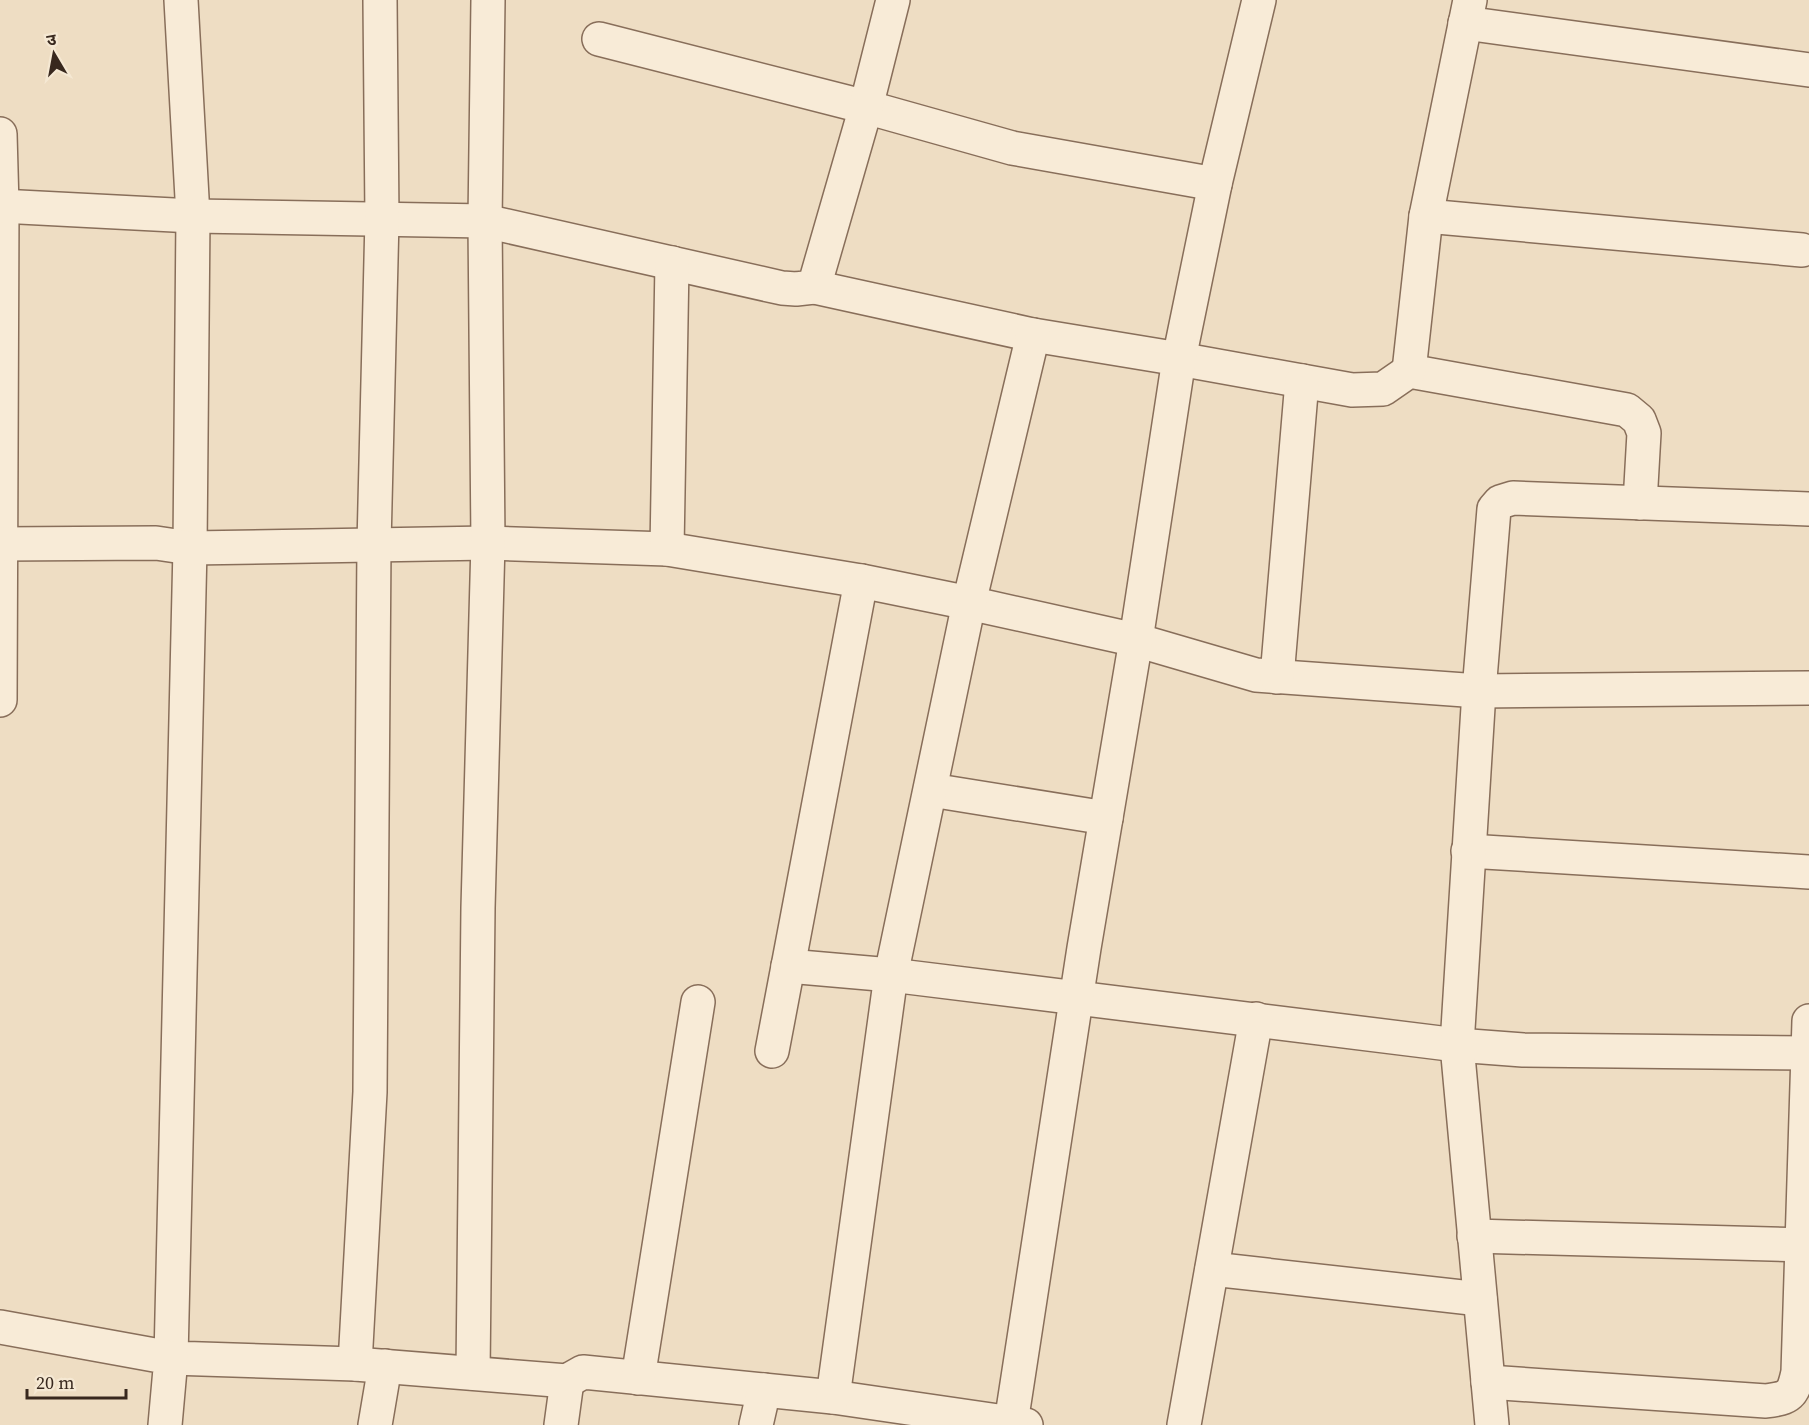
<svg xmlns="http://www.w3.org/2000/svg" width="1809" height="1425" viewBox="0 0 1809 1425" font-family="'Source Serif 4','Noto Sans Devanagari',serif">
  <rect width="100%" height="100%" fill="#eeddc3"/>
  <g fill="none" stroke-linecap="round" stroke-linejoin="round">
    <defs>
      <g id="street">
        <path d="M181,0L193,216L190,548L171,1358L355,1364L567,1381L583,1372L833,1397L1026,1425"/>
        <path d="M1465,23L1809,70"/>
        <path d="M599,39L866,107L1012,148L1215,184"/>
        <path d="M0,134L2,206L0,700"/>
        <path d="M0,206L193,216L485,221L782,288L796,289L814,287L866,107L893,0"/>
        <path d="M1426,216L1802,250"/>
        <path d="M814,287L1033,335L1179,359L1352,390L1383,389L1409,371L1627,410L1639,420L1644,433L1640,503"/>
        <path d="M1409,371L1426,216L1470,0"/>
        <path d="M0,544L156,543L190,548L488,543L667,549L861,581L969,603L1136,640L1256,675L1479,691L1809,688"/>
        <path d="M667,549L672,263"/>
        <path d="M1277,677L1302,381"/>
        <path d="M931,790L1106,818"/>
        <path d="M1468,851L1809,872"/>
        <path d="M788,966L891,975L1457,1045L1523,1050L1809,1053"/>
        <path d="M772,1051L861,581"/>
        <path d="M1474,1236L1809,1245"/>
        <path d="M1212,1269L1480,1299"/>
        <path d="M0,1327L171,1358L165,1425"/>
        <path d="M355,1364L370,1092L374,544L382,219L380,0"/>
        <path d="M473,1373L478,908L488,543L485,221L488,0"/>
        <path d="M638,1378L698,1002"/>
        <path d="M1488,1382L1766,1401C1790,1398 1793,1395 1798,1372L1809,1021"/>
        <path d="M833,1397L891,975L969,603L1033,335"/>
        <path d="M1011,1423L1084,948L1136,640L1179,359L1215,184L1259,0"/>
        <path d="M375,1425L385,1366"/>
        <path d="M561,1425L567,1381"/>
        <path d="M756,1425L764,1390"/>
        <path d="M1184,1425L1256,1019"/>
        <path d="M1492,1425L1457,1045L1479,691L1494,509L1500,502L1513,498L1809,509"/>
      </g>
    </defs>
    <!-- street casing -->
    <use href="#street" stroke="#886e5a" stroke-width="36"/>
    <!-- street -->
    <use href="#street" stroke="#f8ebd7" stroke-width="33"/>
  </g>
  <!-- north arrow -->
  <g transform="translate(54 54) rotate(350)" stroke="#f5e8d3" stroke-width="4.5" paint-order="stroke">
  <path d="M0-4.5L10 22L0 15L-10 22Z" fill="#38281e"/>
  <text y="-9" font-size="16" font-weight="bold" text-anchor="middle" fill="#38281e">उ</text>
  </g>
  <!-- scale -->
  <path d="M27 1389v9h99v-9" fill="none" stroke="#38281e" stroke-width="3"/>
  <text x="36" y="1389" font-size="18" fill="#38281e" stroke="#f5e8d3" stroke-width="4.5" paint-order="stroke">20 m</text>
</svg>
